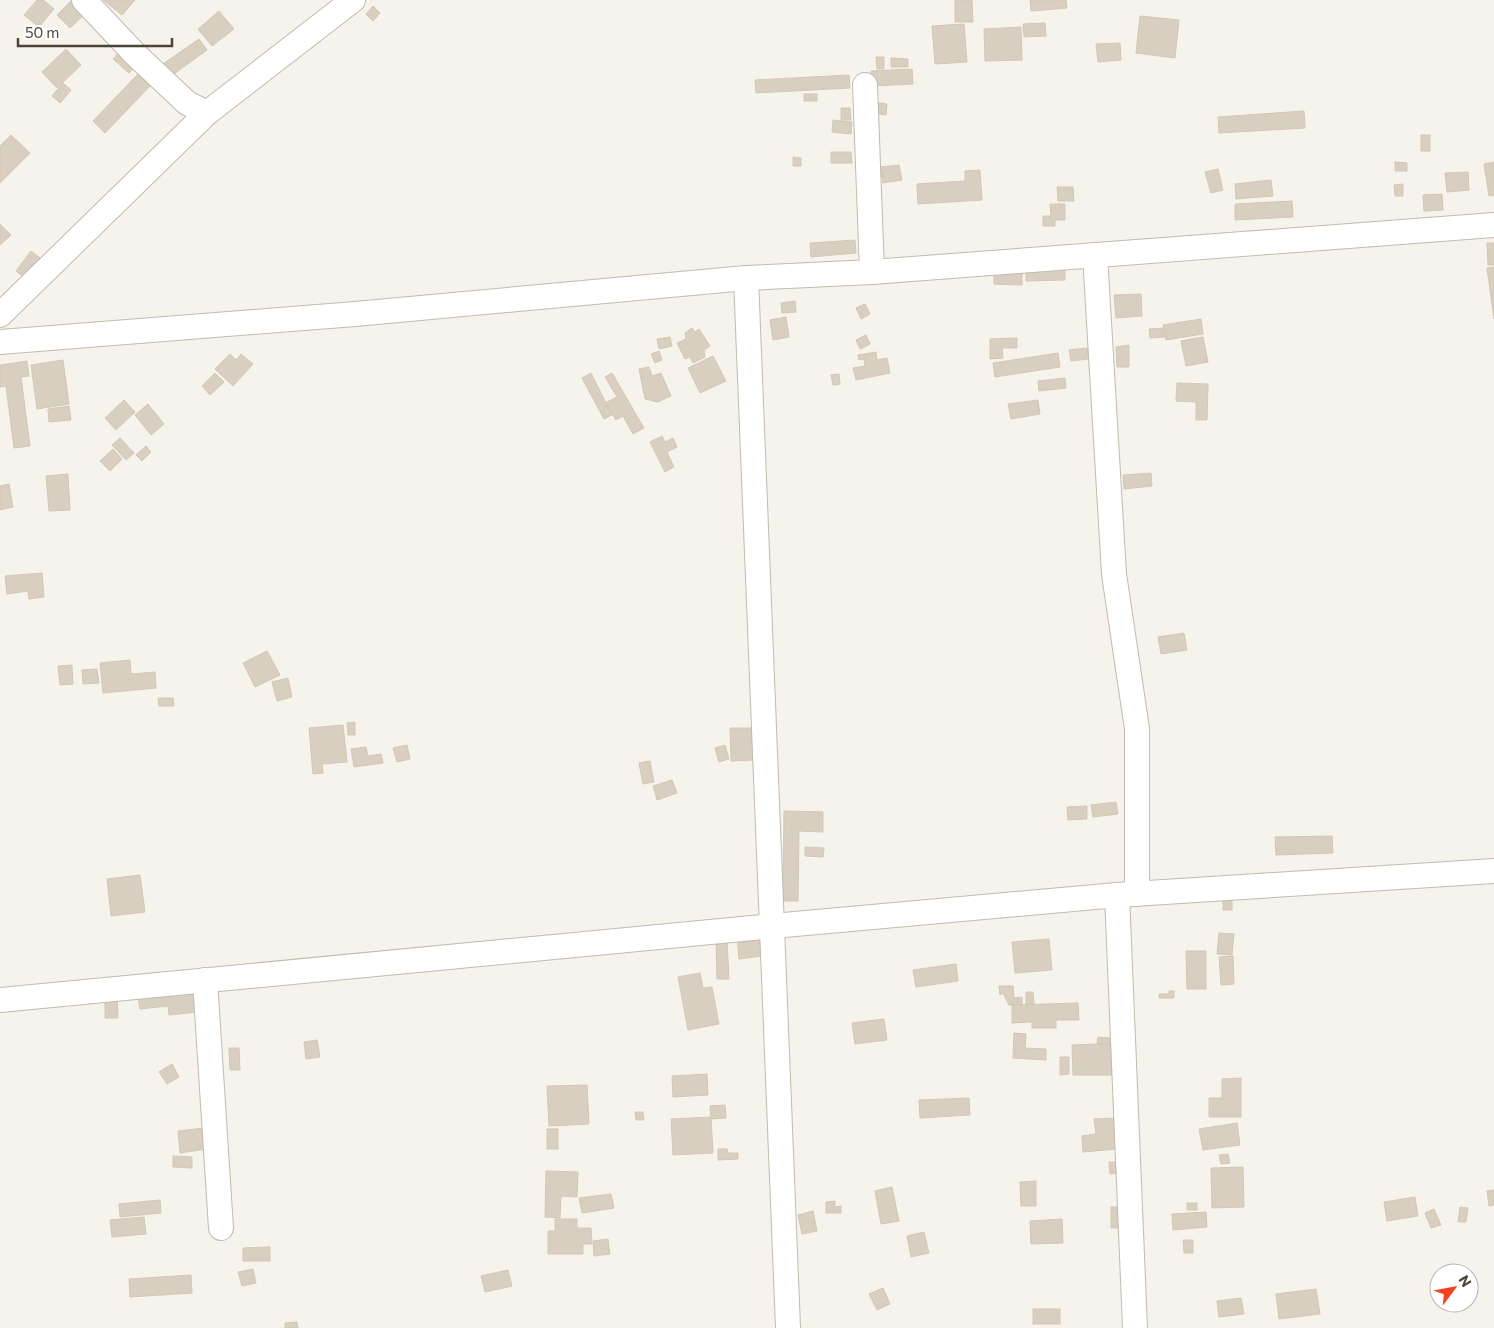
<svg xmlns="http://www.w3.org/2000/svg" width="1494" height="1328" viewBox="0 0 1494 1328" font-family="Commissioner,sans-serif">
  <rect width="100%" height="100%" fill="#f6f3ec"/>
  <!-- building -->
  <g fill="#d8cfc1" stroke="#d3c7b4">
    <path d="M37,0H43L54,9L39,27L24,15Z"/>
    <path d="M72,0H75L87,12L70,28L57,15Z"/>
    <path d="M103,0H135L122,15Z"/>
    <path d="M955,0H972L973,22H955Z"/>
    <path d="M1030,0H1066L1067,8L1031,11Z"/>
    <path d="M373,6L380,13L373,21L366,14Z"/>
    <path d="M219,11L234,29L212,46L198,29Z"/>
    <path d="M1140,16L1179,20L1175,58L1136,53Z"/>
    <path d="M1045,23L1046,36L1024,37L1023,24Z"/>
    <path d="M964,24L967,62L935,64L932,26Z"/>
    <path d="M1021,27L1022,60L985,61L984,29Z"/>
    <path d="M199,39L207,50L171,76L163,64Z"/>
    <path d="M1120,43L1121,60L1098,62L1096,44Z"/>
    <path d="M66,49L81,65L57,88L42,72Z"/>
    <path d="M120,51L136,66L129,73L113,59Z"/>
    <path d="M876,57H884V69H877Z"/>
    <path d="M891,58L908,59V67H891Z"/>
    <path d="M912,69L913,84L872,86L871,71Z"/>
    <path d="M138,74L150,86L105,133L93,121Z"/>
    <path d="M849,75L850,88L756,93L755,80Z"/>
    <path d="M63,83L71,90L60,103L52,96Z"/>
    <rect x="804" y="94" width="13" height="7"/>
    <path d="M879,103L887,104L886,115L878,114Z"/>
    <path d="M841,108H850L851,120H841Z"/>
    <path d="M1304,111L1305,128L1219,133L1218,117Z"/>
    <path d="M833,120L852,122L851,134L832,132Z"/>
    <path d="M11,135L30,153L0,183V146Z"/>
    <rect x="1421" y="135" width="9" height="16"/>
    <path d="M831,152H851L852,163H831Z"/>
    <path d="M793,157L801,158V166H793Z"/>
    <path d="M1395,162L1407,163V171H1395Z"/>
    <path d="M1494,162V195L1489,196L1484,164Z"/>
    <path d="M899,165L902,180L883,183L880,167Z"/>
    <path d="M1218,169L1223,190L1211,193L1205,172Z"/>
    <path d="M980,170L982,200L918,204L917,184L965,181V171Z"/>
    <path d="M1468,172L1469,190L1447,192L1445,173Z"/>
    <path d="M1271,180L1273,196L1236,199L1235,184Z"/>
    <path d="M1403,184V196H1395L1394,185Z"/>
    <path d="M1057,187H1073L1074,201H1058Z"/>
    <path d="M1442,194L1443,210L1424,211L1423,195Z"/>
    <path d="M1292,201L1293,217L1235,220V204Z"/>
    <path d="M1050,204H1065V220H1055V226H1043V216H1051Z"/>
    <path d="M0,224L11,235L0,245Z"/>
    <path d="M855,240L856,253L811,257L810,243Z"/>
    <path d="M1487,243H1494V265H1488Z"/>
    <path d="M31,251L40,258L25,278L16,271Z"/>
    <path d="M1065,264V280L1026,281V265Z"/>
    <path d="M1494,267V319L1487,268Z"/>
    <path d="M994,270L1022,271V285L994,284Z"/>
    <path d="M1141,294L1142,316L1116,318L1114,295Z"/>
    <path d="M795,301L796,312L782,313L781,303Z"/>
    <path d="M865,304L870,314L861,319L856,308Z"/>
    <path d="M786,317L789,337L773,340L770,320Z"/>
    <path d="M1201,319L1203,334L1166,340L1163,325Z"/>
    <path d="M692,328L695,332L699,329L710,346L704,350L705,357L693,363L690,357L685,359L677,343L686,339L685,333Z"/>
    <path d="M1164,328L1165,337L1150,338L1149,329Z"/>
    <path d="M866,335L870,344L860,349L856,340Z"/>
    <path d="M670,337L672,346L659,349L657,339Z"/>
    <path d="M1203,337L1208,362L1186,366L1181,341Z"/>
    <path d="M1017,338V348H1002L1003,358L990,359V339Z"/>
    <path d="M1129,345V367H1117L1116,347Z"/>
    <path d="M1087,348L1088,359L1071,361L1069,350Z"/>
    <path d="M659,351L662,360L655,363L651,354Z"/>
    <path d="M876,352L877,360L887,358L890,373L856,380L853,368L865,366L864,359L859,360L858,355Z"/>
    <path d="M1058,353L1060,367L995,377L993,363Z"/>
    <path d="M230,354L236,360L241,354L253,364L233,386L215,369Z"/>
    <path d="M713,356L726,381L700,393L688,368Z"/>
    <path d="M63,360L69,404L37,409L31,365Z"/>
    <path d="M27,361L29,376L21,377L30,446L14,448L6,386L0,387V365Z"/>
    <path d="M649,367L652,376L661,373L671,396L658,402L645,399L639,369Z"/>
    <path d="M215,373L224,382L210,395L202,386Z"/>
    <path d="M591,373L612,415L604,419L582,378Z"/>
    <path d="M612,373L644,428L633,434L623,416L616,420L605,403L617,397L605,377Z"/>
    <path d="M839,374L840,384L833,385L831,375Z"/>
    <path d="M1065,378L1066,388L1039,391L1038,381Z"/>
    <path d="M1177,383L1208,384L1207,420H1196V402L1176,401Z"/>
    <path d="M124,400L135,412L116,430L105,418Z"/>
    <path d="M1038,400L1040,414L1011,419L1008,404Z"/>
    <path d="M148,404L164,424L151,435L135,415Z"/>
    <path d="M69,406L71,420L49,422L48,409Z"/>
    <path d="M662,436L665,442L673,438L677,447L667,452L674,467L665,472L650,442Z"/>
    <path d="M120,438L134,453L126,460L112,445Z"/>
    <path d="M146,446L151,452L142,461L136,455Z"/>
    <path d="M113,449L122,459L110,471L100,461Z"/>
    <path d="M1151,473L1152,486L1124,489L1123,475Z"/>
    <path d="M68,474L70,510L49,511L46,476Z"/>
    <path d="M9,484L13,507L0,510V486Z"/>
    <path d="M42,573L44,597L29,599L28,591L7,594L5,576Z"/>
    <path d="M1184,633L1187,650L1161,654L1158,637Z"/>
    <path d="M267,651L280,675L255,687L243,663Z"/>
    <path d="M130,660L131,674L155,672L156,688L103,693L100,663Z"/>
    <path d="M72,665L73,684L60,685L58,666Z"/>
    <path d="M97,669L99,683L83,684L82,670Z"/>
    <path d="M288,678L292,697L277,701L272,682Z"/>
    <path d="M158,698H173L174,706H159Z"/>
    <path d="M355,722V735H348L347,723Z"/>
    <path d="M343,725L347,762L322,764L323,773L313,774L309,728Z"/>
    <path d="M730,728H752L753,760L731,761Z"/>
    <path d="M407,745L410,759L397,762L393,748Z"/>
    <path d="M725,745L729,759L719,762L715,748Z"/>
    <path d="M366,747L368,756L381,754L383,763L354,767L351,749Z"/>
    <path d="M650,761L654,782L643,784L639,763Z"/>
    <path d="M672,780L677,793L657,800L653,786Z"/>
    <path d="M1116,802L1118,814L1093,817L1091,805Z"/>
    <path d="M1087,806V819L1068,820L1067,807Z"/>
    <path d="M784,811L823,812V832L799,831L798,901H783Z"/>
    <path d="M1332,836L1333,853L1276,855L1275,837Z"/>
    <path d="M805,847L824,848L823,857L805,856Z"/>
    <path d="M140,875L145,912L111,916L107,879Z"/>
    <rect x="1223" y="899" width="9" height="11"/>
    <path d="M1219,933L1234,934L1232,955L1217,954Z"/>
    <path d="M759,936L762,956L739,959L737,937Z"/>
    <path d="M727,939L729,979H717L716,940Z"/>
    <path d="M1049,939L1052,970L1015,973L1012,942Z"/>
    <path d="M1186,951H1206V989H1187Z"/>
    <path d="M1233,956L1234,984L1221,985L1219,957Z"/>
    <path d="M956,964L958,981L916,987L913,970Z"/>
    <path d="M700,973L703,988L712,987L719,1024L688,1030L678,977Z"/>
    <path d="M999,986H1013L1014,998L1022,997V1005H1009L1003,993L1000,995Z"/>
    <path d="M196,990L199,1012L169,1015L168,1006L140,1009L138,997Z"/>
    <path d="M1169,991H1174V998H1159V994H1169Z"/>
    <path d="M1026,992H1033L1034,1004H1026Z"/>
    <path d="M117,995L118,1018H105V996Z"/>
    <path d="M1078,1003L1079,1020H1056V1028H1032V1022L1012,1023V1005Z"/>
    <path d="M884,1019L887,1040L855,1044L852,1023Z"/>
    <path d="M1014,1033L1026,1034L1025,1048L1046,1049V1060L1013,1058Z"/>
    <path d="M1098,1037L1110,1038V1045L1097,1044Z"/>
    <path d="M317,1040L320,1057L306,1059L304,1042Z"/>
    <path d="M1097,1044L1114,1045V1075H1073L1072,1045Z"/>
    <path d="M229,1048H239L240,1070H230Z"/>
    <path d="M1060,1057H1069V1074L1060,1075Z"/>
    <path d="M172,1064L179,1077L167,1084L159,1072Z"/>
    <path d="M707,1074L708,1095L673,1097L672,1076Z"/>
    <path d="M1241,1078V1117H1209V1098H1222V1079Z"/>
    <path d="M587,1085L589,1124L549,1126L547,1086Z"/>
    <path d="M969,1098L970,1115L920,1118L919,1100Z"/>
    <path d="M725,1105L726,1118L711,1119L710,1106Z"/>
    <path d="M635,1112H643L644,1120H636Z"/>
    <path d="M711,1117L713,1153L673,1155L671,1119Z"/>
    <path d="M1115,1118L1117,1149L1083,1152L1082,1136L1096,1134L1094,1119Z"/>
    <path d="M1237,1123L1240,1145L1203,1150L1199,1129Z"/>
    <path d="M204,1128L207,1149L180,1153L178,1131Z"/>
    <rect x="547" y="1129" width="11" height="20"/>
    <path d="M718,1149H727L728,1153H738V1159L718,1160Z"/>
    <path d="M1228,1154L1230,1163L1221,1164L1219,1155Z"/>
    <path d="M173,1156L192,1157V1168L173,1167Z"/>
    <path d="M1109,1162H1117L1118,1173L1110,1174Z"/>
    <path d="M1243,1167L1244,1207L1212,1208L1211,1168Z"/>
    <path d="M546,1171L578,1172L577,1197L561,1196L560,1218L545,1217Z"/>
    <path d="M1036,1181V1206H1021L1020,1182Z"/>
    <path d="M892,1187L899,1221L881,1224L875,1191Z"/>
    <path d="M1494,1190V1205L1489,1206L1487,1191Z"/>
    <path d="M611,1194L614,1208L582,1213L579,1198Z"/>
    <path d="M1415,1197L1418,1216L1387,1221L1384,1202Z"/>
    <path d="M160,1200L161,1213L120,1217L119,1204Z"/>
    <path d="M835,1201V1207L841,1206V1213H826V1202Z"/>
    <rect x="1187" y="1203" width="10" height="7"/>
    <rect x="1111" y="1207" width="8" height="21"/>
    <path d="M1460,1207L1468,1208L1466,1222H1458Z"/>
    <path d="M1434,1209L1441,1225L1431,1228L1425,1213Z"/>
    <path d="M813,1211L817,1231L802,1234L798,1215Z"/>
    <path d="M1206,1212L1207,1227L1173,1230L1172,1214Z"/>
    <path d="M144,1217L146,1234L112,1237L110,1220Z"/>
    <path d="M555,1219H577V1228H591L592,1244H583V1254H548V1231H555Z"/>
    <path d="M1062,1219L1063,1243L1031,1244L1030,1221Z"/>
    <path d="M924,1232L929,1253L911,1257L907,1236Z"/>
    <path d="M608,1239L610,1254L594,1256L593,1241Z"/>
    <path d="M1183,1240H1193V1253H1184Z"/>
    <path d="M270,1247V1261H243V1248Z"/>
    <path d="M253,1269L256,1283L242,1286L238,1272Z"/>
    <path d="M508,1270L512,1286L485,1292L481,1276Z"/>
    <path d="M191,1275L192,1293L130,1297L129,1279Z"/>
    <path d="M883,1288L890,1304L877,1310L869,1294Z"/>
    <path d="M1316,1289L1320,1314L1279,1319L1276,1294Z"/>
    <path d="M1241,1298L1244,1314L1219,1317L1217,1301Z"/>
    <rect x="1033" y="1309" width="27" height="15"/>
    <path d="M297,1322L298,1328H285V1323Z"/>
  </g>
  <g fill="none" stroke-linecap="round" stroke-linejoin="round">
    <defs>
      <g id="minor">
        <path d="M84,0L135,54L187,103L207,113"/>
        <path d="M865,85L872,272"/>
        <path d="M1095,255L1114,574L1137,729V894"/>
        <path d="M746,278L788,1328"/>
        <path d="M0,315L207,113L353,0"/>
        <path d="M0,342L355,314L746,278L872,272L1494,225"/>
        <path d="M1117,895L1135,1328"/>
        <path d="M205,980L221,1228"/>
        <path d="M0,1000L773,926L1117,895L1494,871"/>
      </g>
    </defs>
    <!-- minor casing -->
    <use href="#minor" stroke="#c2bbae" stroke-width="26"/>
    <!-- minor -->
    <use href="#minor" stroke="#fff" stroke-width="24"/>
  </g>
  <!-- north arrow -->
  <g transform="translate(1454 1288) rotate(58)"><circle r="24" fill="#ffffff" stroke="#b7b4b0"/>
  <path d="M0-4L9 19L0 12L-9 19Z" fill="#fc3f1d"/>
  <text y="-8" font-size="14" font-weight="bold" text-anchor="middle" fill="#4b4439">N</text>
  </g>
  <!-- scale -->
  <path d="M18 38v8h154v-8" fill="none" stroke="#4b4439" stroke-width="2.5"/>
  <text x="25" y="38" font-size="15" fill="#4b4439" stroke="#ffffff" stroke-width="4" paint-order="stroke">50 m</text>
</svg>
